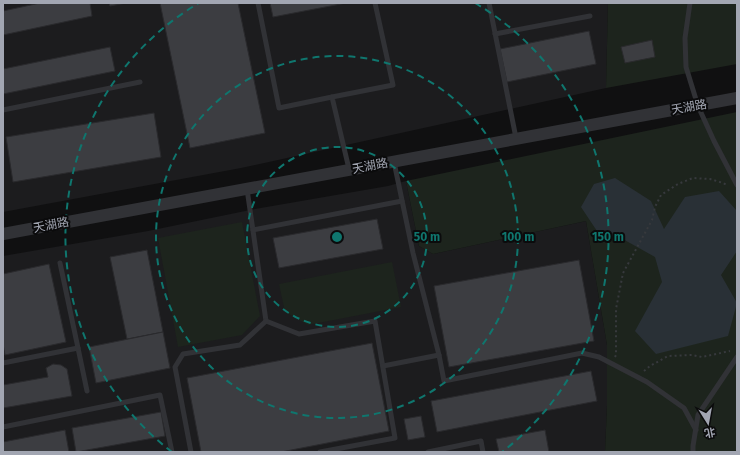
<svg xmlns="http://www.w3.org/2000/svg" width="740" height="455" viewBox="0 0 740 455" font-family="'Fira Sans','Noto Sans SC',sans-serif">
  <rect width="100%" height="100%" fill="#101011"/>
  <!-- built -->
  <g fill="#1c1c1e">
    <path d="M3,3H608L606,88L241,168L3,212Z"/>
    <path d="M406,181L419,246L433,254L586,221L607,345V406L605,452H3V256L148,231L255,209L388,186Z"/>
  </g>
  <!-- green -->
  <g fill="#1d241d">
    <path d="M608,3H737V64L606,88Z"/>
    <path d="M737,112V452H605L607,406V345L586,221L433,254L419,246L406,181Z"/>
    <path d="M242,222L260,316L242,335L178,347L158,238Z"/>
    <path d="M392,262L401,307L308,325L285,312L279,284Z"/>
  </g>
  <!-- water -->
  <path fill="#293036" d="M615,178L651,201L664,229L685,197L719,191L737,211V251L721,275L737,303L728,336L656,354L635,331L662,282L655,257L621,238L599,234L581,207L594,184Z"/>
  <!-- building -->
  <g fill="#3c3d41" stroke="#2a2a2d">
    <path d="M40,3H90L92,16L3,35V11Z"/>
    <path d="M109,3H126L110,6Z"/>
    <path d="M160,3H238L265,133L190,148Z"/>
    <path d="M270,3H346L273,17Z"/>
    <path d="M589,31L596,64L507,82L500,49Z"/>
    <path d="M652,40L655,57L625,63L621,47Z"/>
    <path d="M110,47L115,71L3,94V69Z"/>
    <path d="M154,113L161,157L13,182L6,137Z"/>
    <path d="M377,219L383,249L279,268L273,238Z"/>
    <path d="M147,250L163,332L127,339L110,257Z"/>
    <path d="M579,260L594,341L449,367L434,286Z"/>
    <path d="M49,264L66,342L5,355L3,344V274Z"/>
    <path d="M163,332L170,368L96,383L89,347Z"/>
    <path d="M372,343L389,431L281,452H201L187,378Z"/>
    <path d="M53,364L61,365L67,369L72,396L3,408V385L48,377L46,368Z"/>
    <path d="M591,371L597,401L437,432L431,401Z"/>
    <path d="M161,412L165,436L76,452L72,428Z"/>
    <path d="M421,416L425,437L408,440L404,419Z"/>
    <path d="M65,430L69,452H3V442Z"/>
    <path d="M545,430L549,452H499L496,439Z"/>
  </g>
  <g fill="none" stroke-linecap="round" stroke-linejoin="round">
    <!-- path -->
    <g stroke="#37393d" stroke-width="2" stroke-dasharray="2 3" stroke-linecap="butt">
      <path d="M615,357L616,355V309L623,273L652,220L655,207L661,195L678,184L693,178L710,179L723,183L727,185"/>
      <path d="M644,371L650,366L668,356L692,355L702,357L730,351"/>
    </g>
    <!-- service -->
    <g stroke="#313236" stroke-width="5">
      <path d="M258,3L279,108L332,97"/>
      <path d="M489,3L516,138"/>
      <path d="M690,3L685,38L686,67L698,106L714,141L737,185"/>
      <path d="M495,34L590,16"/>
      <path d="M3,110L140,82"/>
      <path d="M394,162L413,253L439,355L444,381L582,353L599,357L647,382L684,408L696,430"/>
      <path d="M349,169L332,97L393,85L375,3"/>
      <path d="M247,189L266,321"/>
      <path d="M253,230L402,201"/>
      <path d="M266,321L299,334L375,321L395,438L320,452"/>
      <path d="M78,348L87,391"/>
      <path d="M3,363L78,348L60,263"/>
      <path d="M383,366L439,355"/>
      <path d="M3,427L160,395L172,452"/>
      <path d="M191,452L175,367L183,354L240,345L266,321"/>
      <path d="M428,452L481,441L483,452"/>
      <path d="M693,452V446L698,415L737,357"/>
    </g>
    <!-- tertiary -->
    <path stroke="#313236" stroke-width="12" d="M3,234L737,98"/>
  </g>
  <!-- distance rings -->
  <g fill="none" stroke="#0f766e" stroke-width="2" stroke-dasharray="7 5">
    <circle cx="337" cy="237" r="90"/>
    <circle cx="337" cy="237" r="181"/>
    <path d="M172 452A271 271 0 0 1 199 3M475 3A271 271 0 0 1 502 452"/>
  </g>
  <g text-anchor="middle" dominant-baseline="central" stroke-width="4" stroke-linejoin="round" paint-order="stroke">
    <!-- street labels -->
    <g font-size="12" fill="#a2a6b2" stroke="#0b0b0c">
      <text transform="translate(689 107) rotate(-10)">天湖路</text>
      <text transform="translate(370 166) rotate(-11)">天湖路</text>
      <text transform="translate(51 225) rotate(-11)">天湖路</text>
    </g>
  </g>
  <circle cx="337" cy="237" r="6" fill="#0f766e" stroke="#0b0b0c" stroke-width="2"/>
  <g font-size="12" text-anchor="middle" font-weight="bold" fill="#0f766e" stroke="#0b0b0c" stroke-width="4" stroke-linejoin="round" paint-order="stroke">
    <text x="427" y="241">50 m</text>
    <text x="518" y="241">100 m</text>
    <text x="608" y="241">150 m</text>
  </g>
  <!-- border -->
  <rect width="740" height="455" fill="none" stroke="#a2a6b2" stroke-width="8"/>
  <!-- north arrow -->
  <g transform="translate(708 423) rotate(169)" stroke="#0b0b0c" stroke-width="3" paint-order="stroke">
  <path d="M0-3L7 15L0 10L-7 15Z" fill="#a2a6b2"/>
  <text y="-6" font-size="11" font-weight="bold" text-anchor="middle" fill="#a2a6b2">北</text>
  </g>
</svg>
